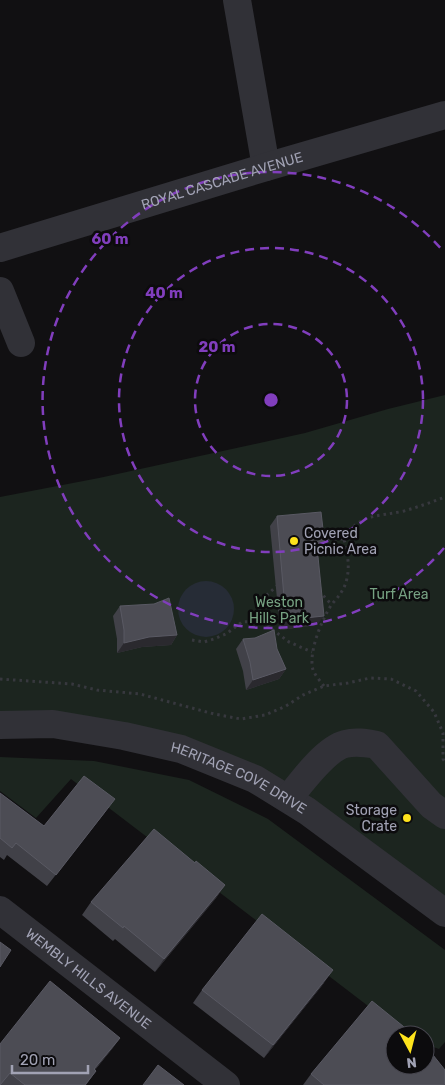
<svg xmlns="http://www.w3.org/2000/svg" width="445" height="1085" viewBox="0 0 445 1085" font-family="Rubik,sans-serif">
  <rect width="100%" height="100%" fill="#111012"/>
  <!-- green -->
  <g fill="#1c251f">
    <path d="M445,395V921L232,770L0,725V497L99,478L305,433L388,409Z"/>
    <path d="M0,757L94,761L189,780L268,819L445,950V1042L439,1049L425,1044V1035H406L71,779L36,818L0,791Z"/>
  </g>
  <!-- water -->
  <circle fill="#262c36" cx="206" cy="609" r="28"/>
  <g fill="none" stroke-linecap="round" stroke-linejoin="round">
    <!-- path -->
    <g stroke="#37383e" stroke-width="3" stroke-dasharray="2.5 4" stroke-linecap="butt">
      <path d="M323,541V539H344"/>
      <path d="M316,559L322,553V547"/>
      <path d="M278,585L259,602L261,621L289,642L312,652"/>
      <path d="M319,591L332,605"/>
      <path d="M192,640L204,642L214,639L226,634L242,622L261,621"/>
      <path d="M0,679L72,684L97,690L140,694L214,714L241,719L265,715L286,706L303,695L324,686L348,683L370,678L391,679L416,691L434,712L443,733V759L445,762"/>
      <path d="M324,686C320,681 315,675 313,670C308,652 322,619 332,604C339,596 345,589 347,578C350,565 347,552 344,539C359,513 378,517 404,511C418,507 432,502 445,497"/>
    </g>
    <!-- minor -->
    <g stroke="#313137" stroke-width="28">
      <path d="M237,0L266,167"/>
      <path id="s1" d="M0,248L266,167L445,115"/>
      <path d="M0,291L21,343"/>
      <path id="s2" d="M0,725L53,724L124,736L181,749L255,779L307,811L445,913"/>
      <path d="M288,799C301,783 325,749 345,744C356,741 366,743 377,745L431,805L445,815"/>
      <path id="s3" d="M0,910L226,1085"/>
    </g>
  </g>
  <!-- wall -->
  <g fill="#414148">
    <path d="M277,516L325,546L318,556L317,625L280,630L270,526Z"/>
    <path d="M120,606L177,635L171,645L142,647L117,653V639L113,616Z"/>
    <path d="M243,639L277,649L286,669L279,679L246,690L243,671L236,649Z"/>
    <path d="M0,793L44,826L106,811L47,886L7,855L4,860L0,857Z"/>
    <path d="M195,863L225,885L216,898L155,972L115,939L113,941L82,915L91,902Z"/>
    <path d="M324,983L264,1058L193,1003L202,990Z"/>
    <path d="M120,1038L112,1049L95,1070L96,1071L86,1085H0V1044Z"/>
    <path d="M311,1074L445,1085H303Z"/>
  </g>
  <!-- shaded-wall -->
  <g fill="#2a292e">
    <path d="M325,546L318,556L317,547Z"/>
    <path d="M324,616L317,625L280,630L286,620Z"/>
    <path d="M177,635L171,645L142,647L117,653L124,643L149,637Z"/>
    <path d="M286,669L279,679L246,690L253,680Z"/>
    <path d="M225,885L216,898L155,972L164,959Z"/>
    <path d="M333,970L324,983L264,1058L273,1045Z"/>
    <path d="M120,1038L112,1049L86,1080L94,1069Z"/>
  </g>
  <!-- building -->
  <g fill="#4c4c54" stroke="#595963">
    <path d="M321,512L325,546L317,547L324,616L286,620L277,516Z"/>
    <path d="M169,598L177,635L149,637L124,643V630L120,606L154,604Z"/>
    <path d="M274,630L277,649L286,669L253,680L250,662L243,639L255,638Z"/>
    <path d="M84,776L115,799L56,875L16,843L12,848L0,838V793L44,826Z"/>
    <path d="M154,829L195,863L196,861L225,885L164,959L124,926L123,928L91,902Z"/>
    <path d="M262,914L333,970L273,1045L202,990Z"/>
    <path d="M0,942L11,950L0,967Z"/>
    <path d="M50,981L120,1038L94,1069L96,1071L85,1085H25L10,1073L0,1085V1044Z"/>
    <path d="M372,1001L414,1035H395V1065H425V1045L445,1070V1084L443,1085H324L311,1074Z"/>
    <path d="M158,1065L184,1085H143Z"/>
  </g>
  <!-- distance rings -->
  <g fill="none" stroke="#813ebd" stroke-width="2.5" stroke-dasharray="9 6">
    <circle cx="271" cy="400" r="76"/>
    <circle cx="271" cy="400" r="152"/>
    <path d="M444 548A228 228 0 1 1 444 252"/>
  </g>
  <!-- markers -->
  <g fill="#fee31c" stroke="#0c0b0d" stroke-width="2">
    <circle cx="294" cy="541" r="5"/>
    <circle cx="407" cy="818" r="5"/>
  </g>
  <g text-anchor="middle" dominant-baseline="central" stroke-width="5" stroke-linejoin="round" paint-order="stroke">
    <!-- street labels -->
    <g font-size="14" fill="#a1a2b4" stroke="#0c0b0d">
      <text stroke="none"><textPath href="#s1" startOffset="232">ROYAL CASCADE AVENUE</textPath></text>
      <text stroke="none"><textPath href="#s2" startOffset="248">HERITAGE COVE DRIVE</textPath></text>
      <text stroke="none"><textPath href="#s3" startOffset="112">WEMBLY HILLS AVENUE</textPath></text>
    </g>
    <!-- poi labels -->
    <g font-size="14" fill="#a1a2b4" stroke="#0c0b0d" text-anchor="start">
      <text x="304" y="533">Covered<tspan x="304" dy="16">Picnic Area</tspan></text>
      <text x="397" y="810" text-anchor="end">Storage<tspan x="397" dy="16">Crate</tspan></text>
    </g>
    <!-- park labels -->
    <g font-size="14" fill="#76a182" stroke="#0c0b0d">
      <text x="399" y="594">Turf Area</text>
      <text x="279" y="602">Weston<tspan x="279" dy="16">Hills Park</tspan></text>
    </g>
  </g>
  <circle cx="271" cy="400" r="8" fill="#813ebd" stroke="#0c0b0d" stroke-width="2.5"/>
  <g font-size="15" text-anchor="middle" font-weight="bold" fill="#813ebd" stroke="#0c0b0d" stroke-width="5" stroke-linejoin="round" paint-order="stroke">
    <text x="110" y="244">60 m</text>
    <text x="164" y="298">40 m</text>
    <text x="217" y="352">20 m</text>
  </g>
  <!-- north arrow -->
  <g transform="translate(410 1050) rotate(173)"><circle r="24" fill="#0c0b0d" stroke="#484750"/>
  <path d="M0-4L9 19L0 12L-9 19Z" fill="#fee31c"/>
  <text y="-8" font-size="14" font-weight="bold" text-anchor="middle" fill="#a1a2b4">N</text>
  </g>
  <!-- scale -->
  <path d="M12 1065v8h76v-8" fill="none" stroke="#a1a2b4" stroke-width="2.5"/>
  <text x="20" y="1065" font-size="15" fill="#a1a2b4" stroke="#0c0b0d" stroke-width="4" paint-order="stroke">20 m</text>
</svg>
